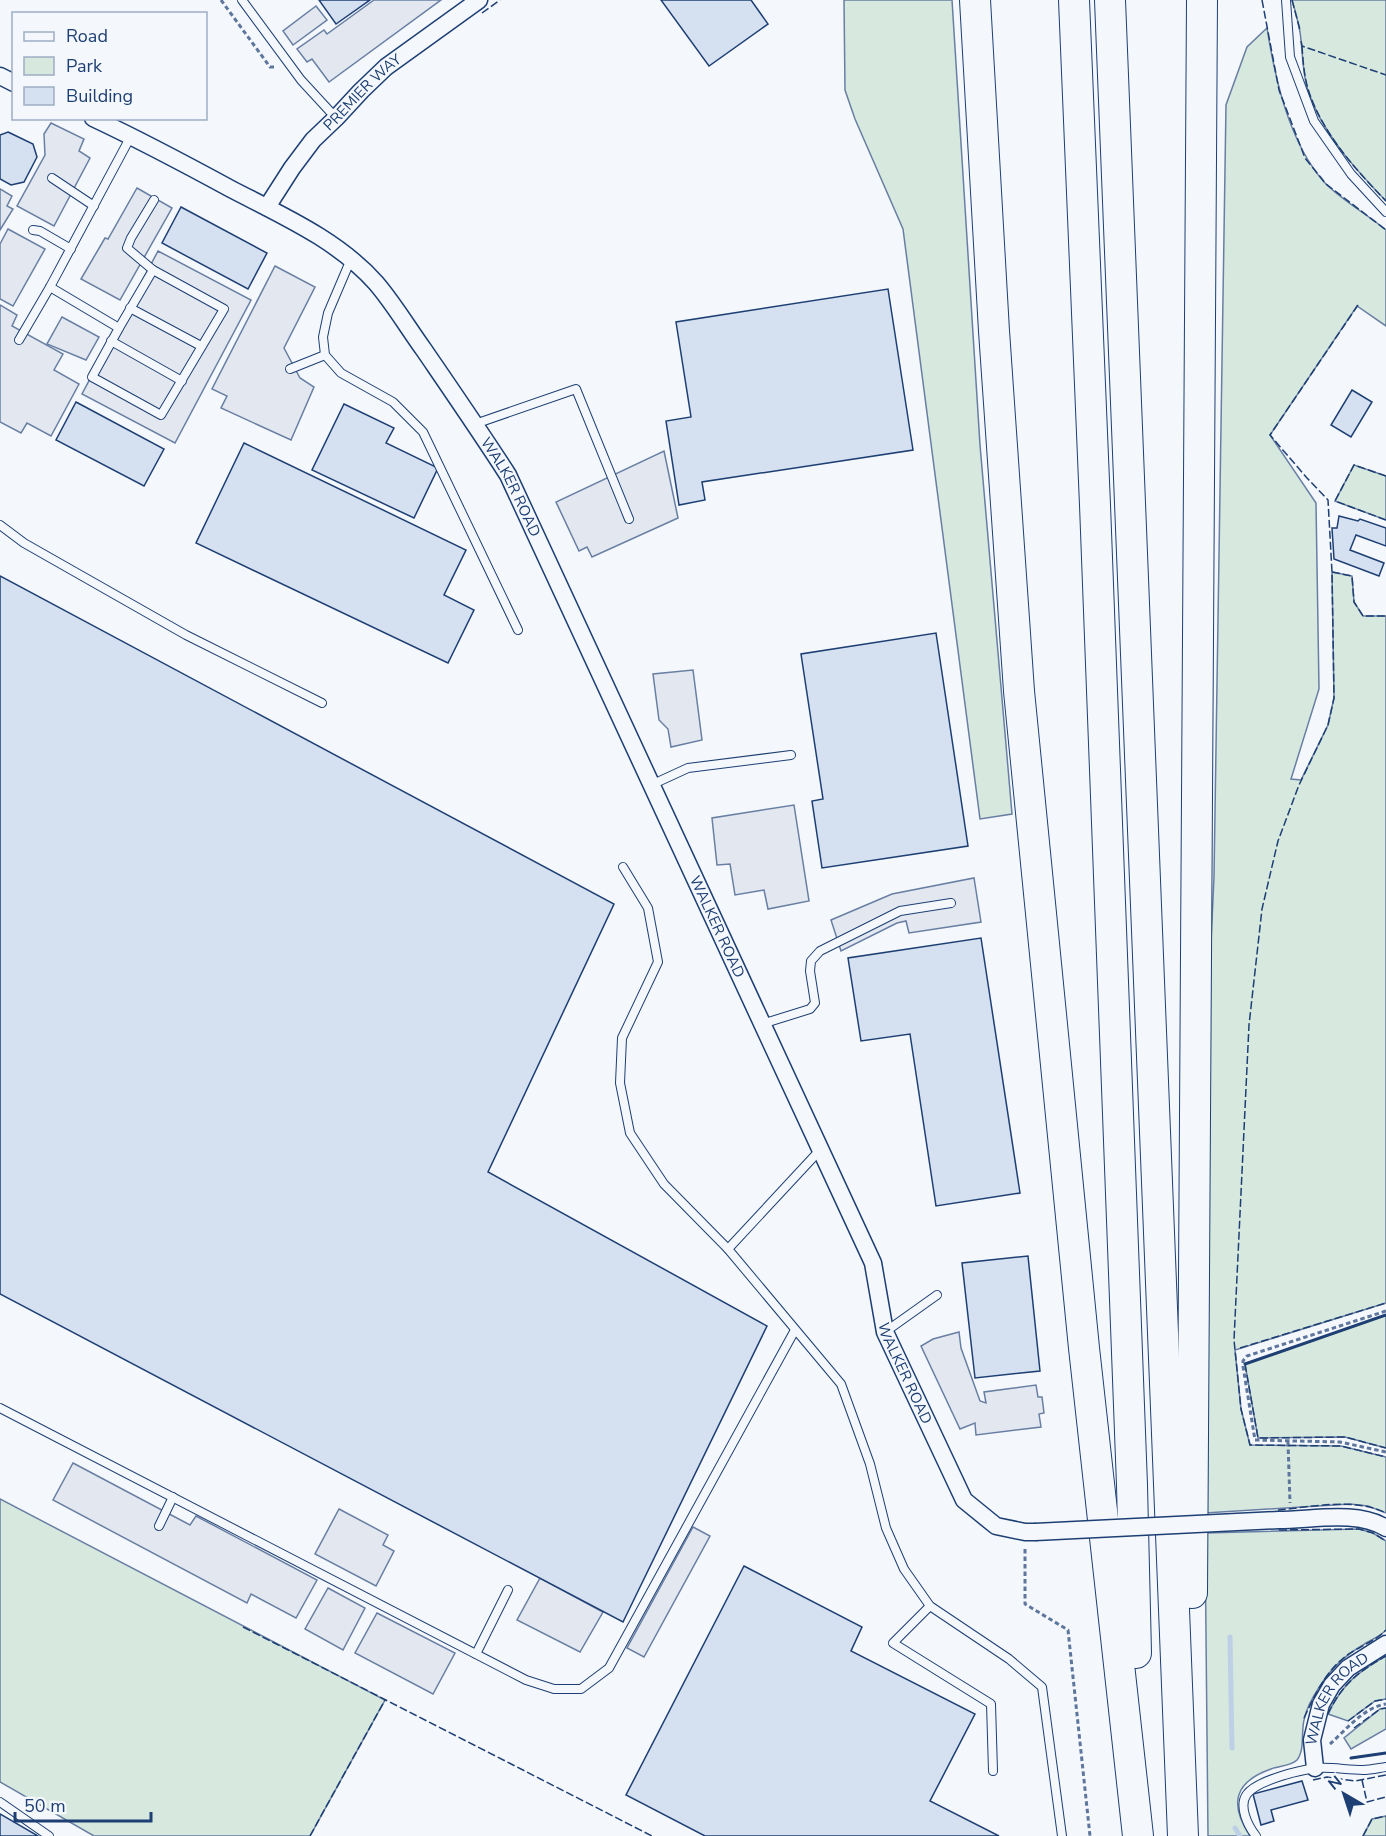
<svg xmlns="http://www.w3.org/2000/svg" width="1386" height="1836" viewBox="0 0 1386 1836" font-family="'Nunito Sans',sans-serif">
  <rect width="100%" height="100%" fill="#f4f7fb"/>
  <!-- green -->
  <g fill="#d7e8df" stroke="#687fa3" stroke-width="1.5">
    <path d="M844,0H952L980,445L1012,814L980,819L903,229L855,119L845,90Z"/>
    <path d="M1292,0H1386V201C1356,170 1322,133 1308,91C1302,72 1303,52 1300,32C1298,21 1295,10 1292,0Z"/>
    <path d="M1267,28C1275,79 1289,142 1324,182C1340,199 1368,215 1386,230V326L1357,306L1270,435L1316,503L1319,689L1291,779L1301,780L1328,725L1334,698L1332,572L1352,576L1354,602L1363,616H1386V1303L1235,1350L1241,1409L1250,1445L1341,1446L1386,1457V1513L1368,1506L1350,1504L1205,1513L1210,964L1214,877L1226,105L1247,47Z"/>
    <path d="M1354,465L1386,476V520L1335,501Z"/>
    <path d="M1386,1315V1448L1345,1437L1258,1438L1245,1364Z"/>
    <path d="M0,1499L385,1700L310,1836H94L0,1782Z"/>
    <path d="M1359,1529L1373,1533L1386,1541V1630C1380,1637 1370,1640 1363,1645C1344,1656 1331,1668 1320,1686C1314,1695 1306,1709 1304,1720C1301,1732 1305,1750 1297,1760C1291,1766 1279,1766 1271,1769C1234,1782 1229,1804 1250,1836H1208L1205,1533Z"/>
    <path d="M1386,1656V1699L1375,1701L1348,1721L1328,1714C1342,1684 1358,1672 1386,1656Z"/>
    <path d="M1386,1708V1729L1351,1749L1344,1738L1380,1709Z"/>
    <path d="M1386,1816V1836H1363L1372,1819Z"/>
  </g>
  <!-- parking -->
  <g fill="#e3e8f0" stroke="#687fa3" stroke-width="1.5">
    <path d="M374,0H441L329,82L312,59L307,62L297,49L324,30L327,34Z"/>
    <path d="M316,6L327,20L293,45L283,31Z"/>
    <path d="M51,123L84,139L79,151L90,158L54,226L17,206L45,155L44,134Z"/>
    <path d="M137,188L172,208L120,300L81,279L105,238L108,239Z"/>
    <path d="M0,189L12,196L7,206L13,209L0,230Z"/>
    <path d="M8,229L45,249L13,306L0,299V244Z"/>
    <path d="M158,251L251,300L175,443L82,394Z"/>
    <path d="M275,266L315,287L284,348L300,378L314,387L291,440L221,408L227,396L212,389Z"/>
    <path d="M0,305L17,315L12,326L63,354L54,370L79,384L51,436L27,423L21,433L0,422Z"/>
    <path d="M62,317L99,337L86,360L47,344Z"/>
    <path d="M664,451L678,518L592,557L587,547L579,551L556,502Z"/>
    <path d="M693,670L702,740L671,747L668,729L659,720L653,674Z"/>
    <path d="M794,805L809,901L768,909L764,890L735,895L730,864L717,865L712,818Z"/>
    <path d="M974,878L981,922L909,933L906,921L897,923L841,951L831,920L892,894Z"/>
    <path d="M959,1332L961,1348L980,1401L986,1403L984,1392L1036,1385L1038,1397H1042L1044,1413L1039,1414L1041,1427L976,1435L975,1423L960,1429L921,1346L933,1339Z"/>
    <path d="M73,1463L190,1525L196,1516L317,1580L296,1618L251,1594L247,1603L53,1500Z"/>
    <path d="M339,1509L388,1535L383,1545L394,1551L376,1586L315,1554Z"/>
    <path d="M693,1527L710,1536L644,1657L627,1648Z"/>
    <path d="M540,1578L603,1612L580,1652L517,1620Z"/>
    <path d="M328,1588L365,1608L343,1650L305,1629Z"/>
    <path d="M377,1613L455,1653L433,1694L355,1653Z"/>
  </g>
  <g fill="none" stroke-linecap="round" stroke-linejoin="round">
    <!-- stream -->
    <g stroke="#bed0e5" stroke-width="5">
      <path d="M1230,1637L1232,1748"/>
      <path d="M1235,1828L1240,1836"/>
    </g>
  </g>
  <!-- building -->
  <g fill="#d5e0f0" stroke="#1d3f73" stroke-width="1.5">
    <path d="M319,0H370L336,24Z"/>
    <path d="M661,0H751L768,24L709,66Z"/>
    <path d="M8,132L33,144L37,157L24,182L11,185L0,179V135Z"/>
    <path d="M181,207L267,253L248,289L162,243Z"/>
    <path d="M888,289L913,450L702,482L705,500L679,505L666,421L691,417L676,322Z"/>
    <path d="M1352,390L1372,402L1351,437L1331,425Z"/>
    <path d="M76,402L164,449L144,486L56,440Z"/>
    <path d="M344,404L394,428L386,443L438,468L414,518L312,470Z"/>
    <path d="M244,443L466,550L444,595L474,610L448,663L196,543Z"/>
    <path d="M1339,516L1358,521L1360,519L1386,528V546L1356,535L1350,550L1384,563L1379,576L1334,559L1332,528H1337Z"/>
    <path d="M0,576L614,904L488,1172L767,1326L623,1622L0,1294Z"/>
    <path d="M936,633L968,846L822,868L812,801L823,799L801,654Z"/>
    <path d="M981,938L1020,1193L936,1206L910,1034L861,1041L848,958Z"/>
    <path d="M1028,1256L1040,1371L975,1378L962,1263Z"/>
    <path d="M744,1566L862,1627L851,1651L975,1714L930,1801L999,1836H705L626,1795Z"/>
    <path d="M1302,1781L1308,1800L1271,1810L1274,1821L1261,1825L1253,1794Z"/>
    <path d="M0,1814L38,1836H0Z"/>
  </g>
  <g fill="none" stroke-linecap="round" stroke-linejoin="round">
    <defs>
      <g id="lane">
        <path d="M242,0L301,80L336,118"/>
        <path d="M1286,0L1290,57L1314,121L1351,174L1386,212"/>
        <path d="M52,178L94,206"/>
        <path d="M33,230L40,231L71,249"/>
        <path d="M351,259L328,313L323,337L325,355L341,373L393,402L423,432L518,630"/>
        <path d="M153,270L224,309L161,415L92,377L119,328Z"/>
        <path d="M153,270L127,248L131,238L154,200"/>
        <path d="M50,287L119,328"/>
        <path d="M130,308L201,346"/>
        <path d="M19,340L50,287L131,136"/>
        <path d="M111,341L182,381"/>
        <path d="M290,369L325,355"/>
        <path d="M475,424L576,389L629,519"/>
        <path d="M0,525L24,543L186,635L322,703"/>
        <path d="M651,785L688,768L791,755"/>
        <path d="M623,867L648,908L658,962L622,1038L620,1083L630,1133L664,1184L728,1249"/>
        <path d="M762,1024L810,1009L815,1003L810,971L811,961L820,951L900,911L951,903"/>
        <path d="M820,1150L728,1249L841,1384L870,1464L886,1528L904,1569L930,1606L1009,1659L1042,1687L1062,1836"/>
        <path d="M885,1332L937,1295"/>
        <path d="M0,1408L526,1680L554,1689H581L609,1668L795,1330"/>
        <path d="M159,1526L173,1497"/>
        <path d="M930,1606L893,1643L991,1704L993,1771"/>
        <path d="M476,1654L508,1590"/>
        <path d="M0,1802L49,1836"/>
        <path d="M1256,1836C1248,1826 1238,1806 1247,1794C1258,1780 1300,1770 1317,1768C1333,1767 1347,1770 1363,1770C1370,1770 1379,1768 1386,1767"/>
      </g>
      <g id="street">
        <path d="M0,76L14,83"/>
        <path id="s1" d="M93,118C140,140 185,164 231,189C281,215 338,240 376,283C394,304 408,328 424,350C452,391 481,433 508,475L873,1263L885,1332L964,1500L996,1526L1025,1532H1035"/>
        <path id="s2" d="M267,207L292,168L313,140L336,118L361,91L386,67L479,0"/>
        <path d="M1279,1520C1312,1520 1357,1510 1386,1528"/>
        <path id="s3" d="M1315,1768L1312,1740L1321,1704L1332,1685L1348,1668L1386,1644"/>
      </g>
      <g id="highway">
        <path d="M975,0L994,331L1019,691L1084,1348L1138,1836"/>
        <path d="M1074,0L1095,505L1132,1485L1136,1653"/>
        <path d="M1110,0L1183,1836"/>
        <path d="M1192,1593C1192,1062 1202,531 1202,0"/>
      </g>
    </defs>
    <!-- lane casing -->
    <use href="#lane" stroke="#1d3f73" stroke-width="10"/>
    <!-- street casing -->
    <use href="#street" stroke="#1d3f73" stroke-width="19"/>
    <!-- highway casing -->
    <use href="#highway" stroke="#1d3f73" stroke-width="32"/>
    <!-- path -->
    <g stroke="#5e769c" stroke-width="3" stroke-dasharray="4.5 3" stroke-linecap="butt">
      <path d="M221,0L270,67H275"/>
      <path d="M1386,1311L1247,1356L1243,1361V1366L1255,1440L1340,1442L1386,1452"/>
      <path d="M1288,1442L1290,1503"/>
      <path d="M1025,1549V1604L1068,1630L1090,1836"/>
      <path d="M1330,1744C1346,1730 1364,1707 1386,1704"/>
    </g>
    <!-- lane -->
    <use href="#lane" stroke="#f4f7fb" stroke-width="8"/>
    <!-- street -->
    <use href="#street" stroke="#f4f7fb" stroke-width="16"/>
    <!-- highway -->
    <use href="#highway" stroke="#f4f7fb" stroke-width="30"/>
    <defs>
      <path id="street-bridge" d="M1035,1532L1279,1520"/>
    </defs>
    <!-- street-bridge casing -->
    <use href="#street-bridge" stroke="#1d3f73" stroke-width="19" stroke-linecap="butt"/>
    <!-- street-bridge -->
    <use href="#street-bridge" stroke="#f4f7fb" stroke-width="16"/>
    <!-- fence -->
    <g stroke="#1d3f73" stroke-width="1.5" stroke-dasharray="8 3" stroke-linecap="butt">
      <path d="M1262,0L1279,90L1305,158L1326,184L1386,230"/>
      <path d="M1292,0L1300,30"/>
      <path d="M482,13L500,0"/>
      <path d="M1301,41L1302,46L1386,75"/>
      <path d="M1302,46C1303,61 1304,77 1309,92C1323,134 1356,170 1386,201"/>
      <path d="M1358,305L1270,435L1307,478L1328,500L1332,572L1334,698L1328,725L1299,785L1278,841L1262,909L1249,1025L1234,1340L1241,1409L1250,1445L1341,1446L1386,1457"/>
      <path d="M1386,476L1354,465L1335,501L1386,520"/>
      <path d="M1332,572L1352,576L1354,602L1363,616H1386"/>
      <path d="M1240,1348L1386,1303"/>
      <path d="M1245,1364L1258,1438L1345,1437L1386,1448"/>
      <path d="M1278,1510C1312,1507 1354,1497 1386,1513"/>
      <path d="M1279,1530L1359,1529L1373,1533L1386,1541"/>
      <path d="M243,1627L652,1836"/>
      <path d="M1328,1714C1342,1684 1358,1672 1386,1656"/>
      <path d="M1304,1718C1315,1695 1325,1672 1346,1656C1358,1647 1376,1641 1386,1630"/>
      <path d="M1348,1721L1375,1701L1386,1699"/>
      <path d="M1354,1728L1380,1709L1386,1708"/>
      <path d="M1313,1780L1327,1777L1355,1781L1386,1775"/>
      <path d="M1362,1780L1367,1802L1386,1797"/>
      <path d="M310,1836L385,1700"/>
      <path d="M1363,1836L1372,1819L1386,1816"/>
    </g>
    <!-- wall -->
    <g stroke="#1d3f73" stroke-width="3">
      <path d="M1245,1364L1386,1315"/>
      <path d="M1351,1758L1386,1753"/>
    </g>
  </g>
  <g text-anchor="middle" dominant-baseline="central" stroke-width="4.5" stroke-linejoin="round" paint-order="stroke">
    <!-- street labels -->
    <g font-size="15" fill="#1d3f73" stroke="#f4f7fb">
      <text stroke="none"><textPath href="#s2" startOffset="150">PREMIER WAY</textPath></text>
      <text stroke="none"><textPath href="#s1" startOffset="574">WALKER ROAD</textPath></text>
      <text stroke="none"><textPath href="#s1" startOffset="1060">WALKER ROAD</textPath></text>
      <text stroke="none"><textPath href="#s1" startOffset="1546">WALKER ROAD</textPath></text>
      <text stroke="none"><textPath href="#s3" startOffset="78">WALKER ROAD</textPath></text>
    </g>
  </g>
  <!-- legend -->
  <rect x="12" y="12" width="195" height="108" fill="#f4f7fb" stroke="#9eadc5" stroke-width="1.5"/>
  <rect x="24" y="32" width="30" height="9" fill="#f4f7fb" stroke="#9eadc5" stroke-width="1.5"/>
  <text x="66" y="42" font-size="18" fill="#1d3f73">Road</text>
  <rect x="24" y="57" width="30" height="18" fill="#d7e8df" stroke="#9eadc5" stroke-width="1.5"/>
  <text x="66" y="72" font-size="18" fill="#1d3f73">Park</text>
  <rect x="24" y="87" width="30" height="18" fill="#d5e0f0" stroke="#9eadc5" stroke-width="1.5"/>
  <text x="66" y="102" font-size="18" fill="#1d3f73">Building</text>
  <!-- north arrow -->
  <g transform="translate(1344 1794) rotate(321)" stroke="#f4f7fb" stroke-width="4.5" paint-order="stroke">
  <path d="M0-4.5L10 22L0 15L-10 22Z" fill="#1d3f73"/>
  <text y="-9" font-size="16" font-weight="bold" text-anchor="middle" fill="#1d3f73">N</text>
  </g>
  <!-- scale -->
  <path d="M15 1812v9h136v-9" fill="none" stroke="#1d3f73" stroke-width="3"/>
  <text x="24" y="1812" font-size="18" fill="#1d3f73" stroke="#f4f7fb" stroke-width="4.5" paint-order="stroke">50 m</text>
</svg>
